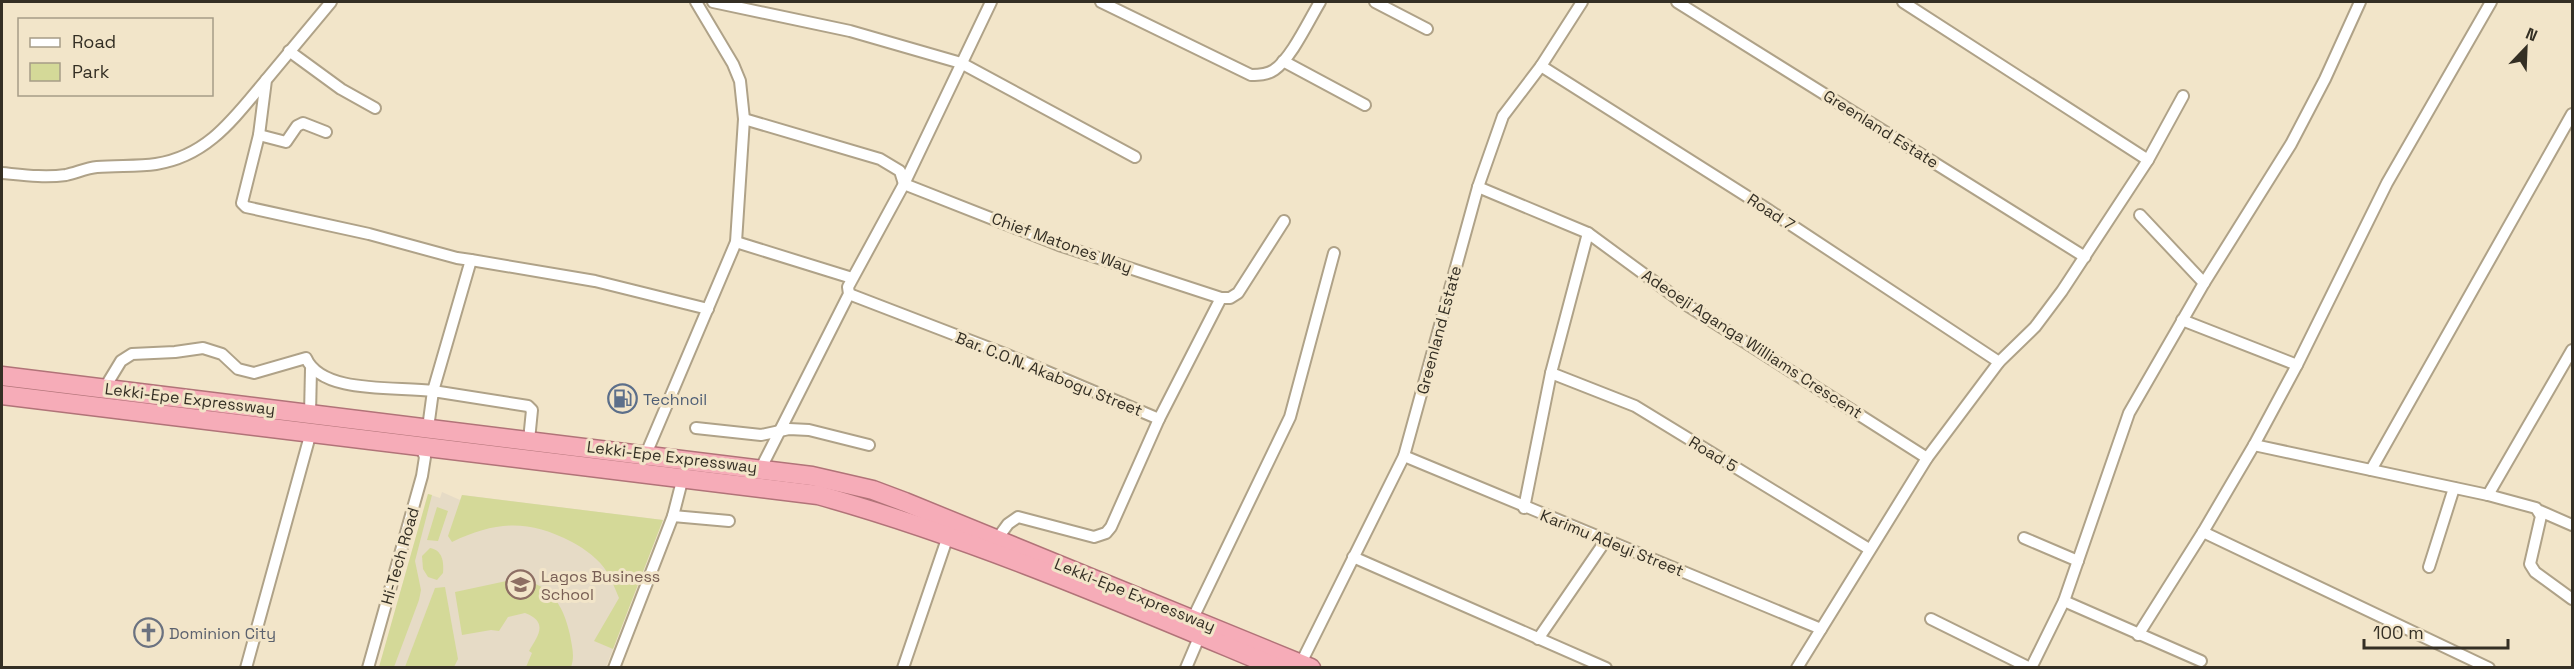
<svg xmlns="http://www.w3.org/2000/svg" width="2574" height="669" viewBox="0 0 2574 669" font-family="'Space Grotesk',sans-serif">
  <rect width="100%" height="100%" fill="#f2e5c9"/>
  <!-- education -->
  <path fill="#e6dbc6" d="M442,492L460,500L462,495L663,520L606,667L379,668L428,494L440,498Z"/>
  <!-- green -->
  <g fill="#d4d998">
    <path d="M428,494L432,495L415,561L421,590L419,600L394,667H379Z"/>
    <path d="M462,495L663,520L613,649L594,641L619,598C615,589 612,580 607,572C599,559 585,549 572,542C528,519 496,521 452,542L448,536Z"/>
    <path d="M437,507L448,511L438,541L427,540Z"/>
    <path d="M430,548C442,550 444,561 443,573L437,580L428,577L423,569L422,556Z"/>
    <path d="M511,580C547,579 563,602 570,635C572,647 575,656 571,667H526L532,653L529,651C538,636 549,622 525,613L508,617L499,631L491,630L462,635L455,592Z"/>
    <path d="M445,587L458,659L454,667H405L435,588Z"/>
  </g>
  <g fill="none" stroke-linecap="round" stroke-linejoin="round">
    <defs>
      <g id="minor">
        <path d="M713,2L850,31L961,63L1135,157"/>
        <path d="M1101,2L1251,75C1258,75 1267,75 1274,70C1291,59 1309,20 1320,2"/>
        <path d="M1375,2L1427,29"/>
        <path d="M1677,2L2085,257"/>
        <path d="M1903,2L2148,160"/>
        <path d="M289,51L341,89L375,108"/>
        <path d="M1283,61L1365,105"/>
        <path d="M1541,66L1767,209L1999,362"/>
        <path d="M744,119L880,159L900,171L904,184L1059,245L1221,298"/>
        <path d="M259,135L286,142L297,126L303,123L326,132"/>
        <path d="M2,173C23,175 44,178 66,175C76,173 86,168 97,167C116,165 137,167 156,164C208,156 234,118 266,80"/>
        <path d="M1478,187L1588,233L1682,302L1927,458"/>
        <path d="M2140,215L2204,283"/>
        <path d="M736,242L852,278"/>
        <path d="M471,260L595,281L708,309"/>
        <path d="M849,294L1005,354L1159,419"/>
        <path d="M2182,320L2297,365"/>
        <path d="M1551,373L1635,406L1869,549"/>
        <path d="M104,389L121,361L132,354L175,352L203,348L222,354L238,369L254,373L306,358C322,395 399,386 433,391L471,260L457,258L369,234L246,207L242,203L259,135L266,80L331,2"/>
        <path d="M310,414L311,369"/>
        <path d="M428,428L433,391L528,406L532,410L529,440"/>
        <path d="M696,428L761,435L789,429L809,430L869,445"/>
        <path d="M2254,445L2488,495L2536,508L2541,516L2530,564L2535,572L2572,599"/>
        <path d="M646,454L736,242L744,119L740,81L733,64L696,2"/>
        <path d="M1404,456L1821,629"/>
        <path d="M761,468L849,294L848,287L904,184L991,2"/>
        <path d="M2371,470L2572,114"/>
        <path d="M2488,495L2572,350"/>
        <path d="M1524,508L1551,373L1588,233"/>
        <path d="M2540,511L2572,525"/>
        <path d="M673,516L729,521"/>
        <path d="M2203,532L2489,668"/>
        <path d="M2024,538L2078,561"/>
        <path d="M997,539L1008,524L1018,517L1094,537L1106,533L1111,527L1159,419L1221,298H1230L1238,293L1284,221"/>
        <path d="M1353,557L1606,668"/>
        <path d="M2429,567L2454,488"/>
        <path d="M2064,601L2201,661"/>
        <path d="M1193,618L1290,417L1334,253"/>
        <path d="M1931,619L2030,668"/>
        <path d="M2138,635L2203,532L2254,445L2297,365L2387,183L2491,2"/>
        <path d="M1538,639L1606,540"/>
        <path d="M1301,663L1404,456L1478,187L1503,116L1541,66L1582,2"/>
        <path d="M246,668L311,432"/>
        <path d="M368,668L422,476L425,457L420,445"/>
        <path d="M614,668L673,516L683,477"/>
        <path d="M903,668L948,536"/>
        <path d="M1186,668L1200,635"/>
        <path d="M1797,668L1927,458L1999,362L2035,327L2062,291L2148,160L2183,96"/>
        <path d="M2031,668L2064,601L2129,413L2204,283L2291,144L2325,79L2360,2"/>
      </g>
      <g id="trunk">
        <path d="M2,376L812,476L873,490L905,502L1311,668"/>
        <path d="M2,395L818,495C976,539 1127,605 1278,668"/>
      </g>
    </defs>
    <!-- minor casing -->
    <use href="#minor" stroke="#afa288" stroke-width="14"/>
    <!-- trunk casing -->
    <use href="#trunk" stroke="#b17378" stroke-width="21"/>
    <!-- minor -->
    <use href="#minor" stroke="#fff" stroke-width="10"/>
    <!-- trunk -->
    <use href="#trunk" stroke="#f6acb8" stroke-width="18"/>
  </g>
  <!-- icons -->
  <defs>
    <symbol id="fuel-ring" viewBox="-11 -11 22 22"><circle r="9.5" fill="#f2e5c9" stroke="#5c6f8a" stroke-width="1.5"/><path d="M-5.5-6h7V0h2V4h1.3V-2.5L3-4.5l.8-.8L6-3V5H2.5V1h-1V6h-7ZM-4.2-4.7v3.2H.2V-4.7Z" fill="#5c6f8a"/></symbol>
    <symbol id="university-ring" viewBox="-11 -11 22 22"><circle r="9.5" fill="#f2e5c9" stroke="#8d6e63" stroke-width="1.5"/><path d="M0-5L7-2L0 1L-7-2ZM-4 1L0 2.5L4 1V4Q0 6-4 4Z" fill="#8d6e63"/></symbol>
    <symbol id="church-ring" viewBox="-11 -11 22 22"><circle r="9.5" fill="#f2e5c9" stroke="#6b7280" stroke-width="1.5"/><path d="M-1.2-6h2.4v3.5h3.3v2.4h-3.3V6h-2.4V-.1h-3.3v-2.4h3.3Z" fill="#6b7280"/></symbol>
  </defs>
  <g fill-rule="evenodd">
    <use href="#fuel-ring" x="606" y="382" width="33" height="33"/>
    <use href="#university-ring" x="504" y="568" width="33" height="33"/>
    <use href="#church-ring" x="132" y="616" width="33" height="33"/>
  </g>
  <g text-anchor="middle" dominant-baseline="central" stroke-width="6" stroke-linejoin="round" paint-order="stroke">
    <!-- street labels -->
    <g font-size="16" fill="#342f24" stroke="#f2e5c9">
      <text transform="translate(1881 129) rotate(32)">Greenland Estate</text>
      <text transform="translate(1771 212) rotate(33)">Road 7</text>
      <text transform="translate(1062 243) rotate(20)">Chief Matones Way</text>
      <text transform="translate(1439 330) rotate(-75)">Greenland Estate</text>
      <text transform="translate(1752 344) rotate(33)">Adeoeji Aganga Williams Crescent</text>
      <text transform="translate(1049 374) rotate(22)">Bar. C.O.N. Akabogu Street</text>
      <text transform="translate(190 399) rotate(7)">Lekki-Epe Expressway</text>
      <text transform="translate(1713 454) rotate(31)">Road 5</text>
      <text transform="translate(672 457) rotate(7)">Lekki-Epe Expressway</text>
      <text transform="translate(1612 543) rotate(22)">Karimu Adeyi Street</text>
      <text transform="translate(400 556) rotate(-74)">Hi-Tech Road</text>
      <text transform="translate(1135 595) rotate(22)">Lekki-Epe Expressway</text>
    </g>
    <!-- service labels -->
    <g font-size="16" fill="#4e5e75" stroke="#f2e5c9" text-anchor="start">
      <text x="643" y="399">Technoil</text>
    </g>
    <!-- education labels -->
    <g font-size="16" fill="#785e54" stroke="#f2e5c9" text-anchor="start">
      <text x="541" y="576">Lagos Business<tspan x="541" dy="18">School</tspan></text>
    </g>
    <!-- worship labels -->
    <g font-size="16" fill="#5b616d" stroke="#f2e5c9" text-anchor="start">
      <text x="169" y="633">Dominion City</text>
    </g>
  </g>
  <!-- border -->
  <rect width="2574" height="669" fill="none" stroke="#342f24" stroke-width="6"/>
  <!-- legend -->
  <rect x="18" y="18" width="195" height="78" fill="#f2e5c9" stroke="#a69c87" stroke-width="1.5"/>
  <rect x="30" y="38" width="30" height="9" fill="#ffffff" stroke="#a69c87" stroke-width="1.5"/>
  <text x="72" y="48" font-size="18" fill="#342f24">Road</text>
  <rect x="30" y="63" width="30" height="18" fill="#d4d998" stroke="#a69c87" stroke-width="1.5"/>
  <text x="72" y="78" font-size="18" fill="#342f24">Park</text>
  <!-- north arrow -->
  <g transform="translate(2526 48) rotate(23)" stroke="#f2e5c9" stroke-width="4.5" paint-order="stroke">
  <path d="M0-4.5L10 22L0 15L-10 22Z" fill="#342f24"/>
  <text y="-9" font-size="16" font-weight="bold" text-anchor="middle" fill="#342f24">N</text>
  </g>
  <!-- scale -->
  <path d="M2364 639v9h144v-9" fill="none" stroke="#342f24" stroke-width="3"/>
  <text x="2373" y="639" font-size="18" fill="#342f24" stroke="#f2e5c9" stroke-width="4.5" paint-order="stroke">100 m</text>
</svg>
